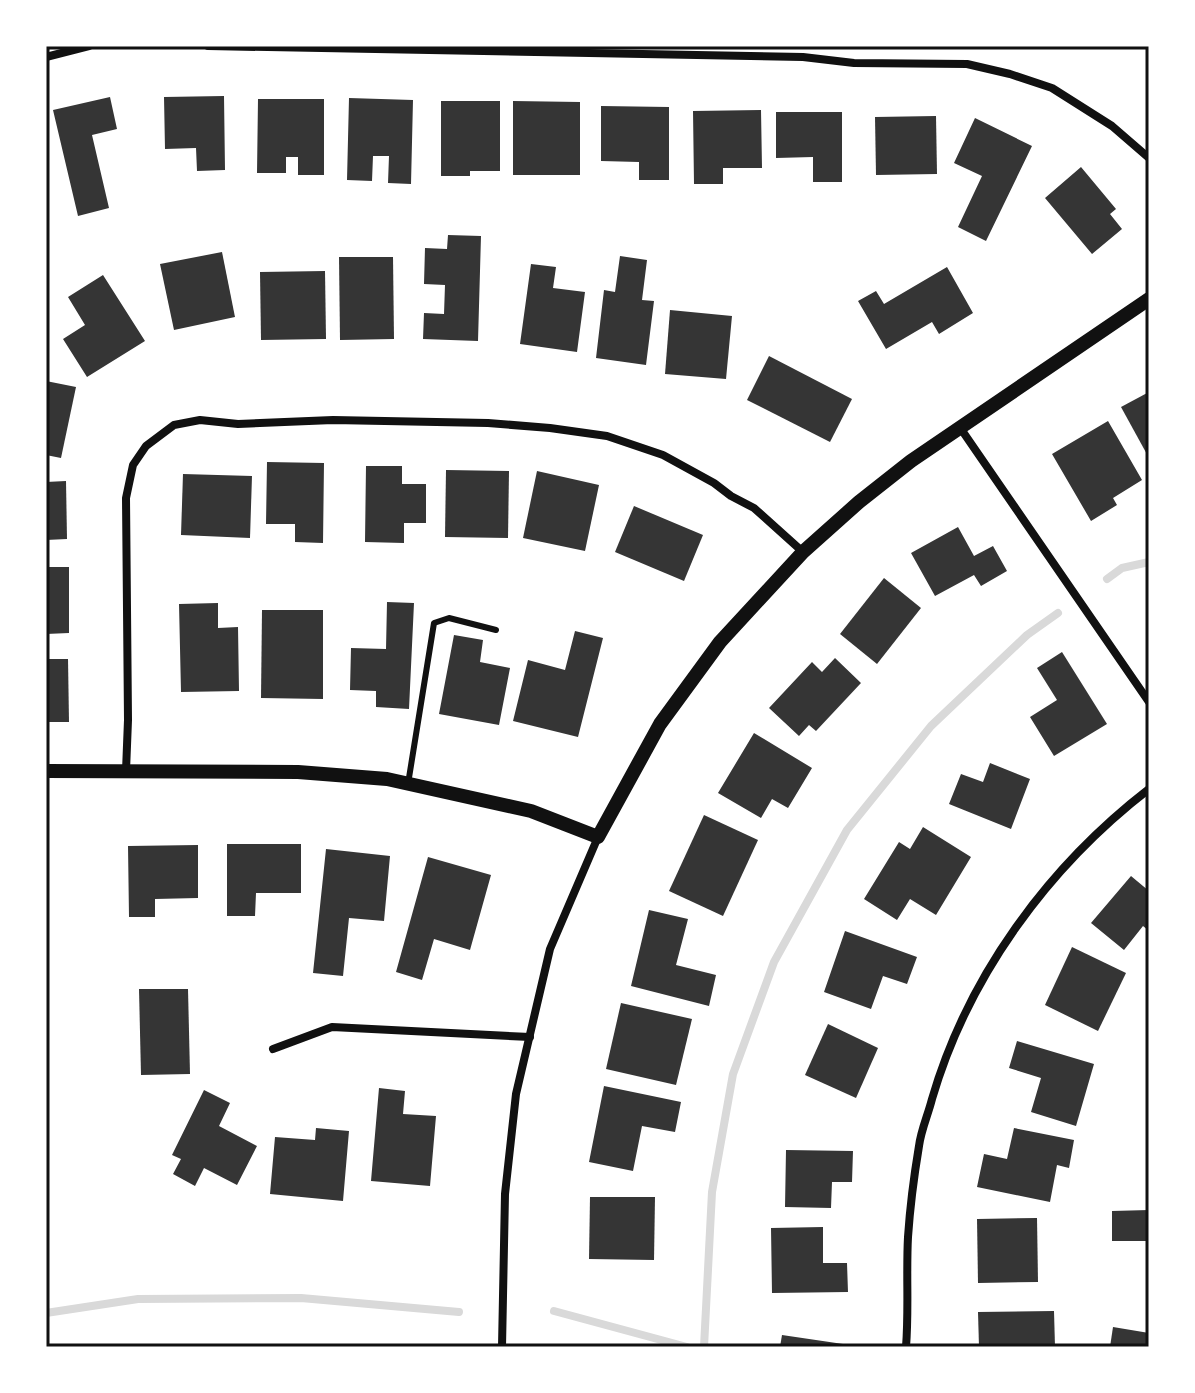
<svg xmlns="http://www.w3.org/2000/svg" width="1195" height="1393" viewBox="0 0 1195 1393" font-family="Quicksand,sans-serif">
  <rect width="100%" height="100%" fill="#fff"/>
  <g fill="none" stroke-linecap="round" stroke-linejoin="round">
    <!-- stream -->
    <g stroke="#d9d9d9" stroke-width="8">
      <path d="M1107,579L1122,568L1149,562"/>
      <path d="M554,1311L687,1347"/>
      <path d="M46,1313L138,1299L301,1298L459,1312"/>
      <path d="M704,1347L712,1192L733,1074L774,962L847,830L931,726L1027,635L1058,613"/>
    </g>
  </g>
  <!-- building -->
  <g fill="#353535">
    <path d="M224,96L225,170L197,171L196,148L165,149L164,97Z"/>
    <path d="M110,97L117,129L92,135L109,208L78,216L53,110Z"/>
    <path d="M349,98L413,100L411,184L388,183L389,156H373L372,181L347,180Z"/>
    <path d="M258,99H324V175H298V157H286V173H257Z"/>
    <path d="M441,101H500V171H470V176H441Z"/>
    <path d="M513,101L580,102V175H513Z"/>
    <path d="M601,106L669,107V180H639V162L601,161Z"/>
    <path d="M761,110L762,168H723V184H694L693,111Z"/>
    <path d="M776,112H842V182H813V157L776,158Z"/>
    <path d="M936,116L937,174L876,175L875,117Z"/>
    <path d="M975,118L1032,146L986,241L958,227L982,176L954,163Z"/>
    <path d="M1081,167L1116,209L1110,214L1122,229L1092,254L1045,198Z"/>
    <path d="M448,235L481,236L478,341L423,339L424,313L444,314L445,285L424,284L425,248L447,249Z"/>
    <path d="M222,252L235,317L174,330L160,264Z"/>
    <path d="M620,256L647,260L642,300L654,301L646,365L596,358L604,290L615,292Z"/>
    <path d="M339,257H393L394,339L340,340Z"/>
    <path d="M531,264L556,267L553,288L585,292L577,352L520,344Z"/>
    <path d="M947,267L973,313L939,334L932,322L886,349L858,301L876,291L884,304Z"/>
    <path d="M325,271L326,339L261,340L260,272Z"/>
    <path d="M103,275L145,341L87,377L63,339L85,325L68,297Z"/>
    <path d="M670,310L732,316L726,379L665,374Z"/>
    <path d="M769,356L852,399L830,442L747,400Z"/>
    <path d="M46,381L76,387L61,458L46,455Z"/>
    <path d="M1149,392V458L1121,407Z"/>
    <path d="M1108,421L1142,480L1113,498L1117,505L1091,521L1052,454Z"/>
    <path d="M267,462L324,463L323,543L295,542V524H266Z"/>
    <path d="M366,466H402V484H426V523H404V543L365,542Z"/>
    <path d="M446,470L509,471L508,538L445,537Z"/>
    <path d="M537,471L599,485L585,551L523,538Z"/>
    <path d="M183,474L252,476L250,538L181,535Z"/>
    <path d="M66,481L67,539L46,540V482Z"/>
    <path d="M634,506L703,535L684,581L615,552Z"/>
    <path d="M958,527L974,556L993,546L1007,571L981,586L974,575L935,596L911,553Z"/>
    <path d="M46,567H69V633L46,634Z"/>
    <path d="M884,578L921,608L877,664L840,634Z"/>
    <path d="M387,602L414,603L409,709L376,707V691L350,690L351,648L386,649Z"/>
    <path d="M218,603V628L238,627L239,691L181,692L179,604Z"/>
    <path d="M262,610H323V699L261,698Z"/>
    <path d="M575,631L603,638L578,737L513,721L528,660L565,670Z"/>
    <path d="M454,635L483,640L480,662L510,668L499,725L439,714Z"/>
    <path d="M1062,652L1107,724L1054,756L1030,717L1057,700L1037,668Z"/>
    <path d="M835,658L861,683L816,731L809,725L799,736L769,708L812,662L822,672Z"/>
    <path d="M46,659H68L69,722H46Z"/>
    <path d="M754,733L812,768L788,808L772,799L761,818L718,793Z"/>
    <path d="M990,763L1030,779L1011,829L949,804L961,774L983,782Z"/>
    <path d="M704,815L758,840L723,916L669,891Z"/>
    <path d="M923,827L971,857L936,915L910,899L897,920L864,899L899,842L910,849Z"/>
    <path d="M227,844H301V893H256L255,916H227Z"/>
    <path d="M198,845V898L155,899V917H129L128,846Z"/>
    <path d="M326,849L390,856L384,921L349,918L343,976L313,973Z"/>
    <path d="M428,857L491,875L470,950L434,939L422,980L396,972Z"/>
    <path d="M1131,876L1149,891V931L1143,926L1124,950L1091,923Z"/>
    <path d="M649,910L688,919L676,965L716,975L709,1006L631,986Z"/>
    <path d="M845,931L917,957L907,984L883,976L871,1009L824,992Z"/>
    <path d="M1072,947L1126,973L1098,1031L1045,1005Z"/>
    <path d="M139,989H188L190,1074L141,1075Z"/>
    <path d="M621,1003L692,1019L676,1085L606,1069Z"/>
    <path d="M828,1024L878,1048L856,1098L805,1075Z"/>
    <path d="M1017,1041L1094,1064L1076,1126L1031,1112L1041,1078L1009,1068Z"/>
    <path d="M604,1086L681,1102L675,1132L642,1126L633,1171L589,1162Z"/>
    <path d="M379,1088L405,1091L403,1114L436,1116L430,1186L371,1181Z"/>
    <path d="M204,1090L230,1103L219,1126L257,1146L237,1185L204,1168L195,1186L173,1174L181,1159L172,1155Z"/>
    <path d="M316,1128L349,1131L343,1201L270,1194L275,1137L315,1140Z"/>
    <path d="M1014,1128L1074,1140L1069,1168L1057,1165L1050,1202L977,1187L984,1154L1007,1159Z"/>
    <path d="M786,1150L853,1151L852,1182H832L831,1208L785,1207Z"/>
    <path d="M590,1197H655L654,1260L589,1259Z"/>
    <path d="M1149,1210V1241H1112V1211Z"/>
    <path d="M1037,1218L1038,1282L978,1283L977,1219Z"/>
    <path d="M823,1227V1263H847L848,1292L772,1293L771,1228Z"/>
    <path d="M1054,1311L1055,1347H979L978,1312Z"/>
    <path d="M1113,1327L1149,1333V1347H1110Z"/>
    <path d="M782,1335L843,1344V1347H780Z"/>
  </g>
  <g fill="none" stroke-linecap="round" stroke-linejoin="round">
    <!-- service -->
    <path stroke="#111" stroke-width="6" d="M408,784L434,623L449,618L496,630"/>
    <!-- minor -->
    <g stroke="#111" stroke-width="8">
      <path d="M208,46L803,57L854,63L967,64L1010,74L1052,88L1112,126L1149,158"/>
      <path d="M46,57L89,46"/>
      <path d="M961,429L1149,702"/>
      <path d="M126,771L128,720L126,498L133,465L146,446L174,425L200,420L238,424L333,420L488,423L550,428L607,436L663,455L714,483L731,496L754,508L803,552"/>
      <path d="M273,1049L332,1027L530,1037"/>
      <path d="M502,1347L505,1194L516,1094L550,949L598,837"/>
      <path d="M906,1347C909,1310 906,1274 908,1237C910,1207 914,1176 919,1146C921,1130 928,1115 932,1099C968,976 1048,867 1149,789"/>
    </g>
    <!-- tertiary -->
    <path stroke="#111" stroke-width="14" d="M46,771L298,772L387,779L531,811L598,837L660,724L720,642L803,552L859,502L911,461L1149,299"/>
  </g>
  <!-- border -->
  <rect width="1195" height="1393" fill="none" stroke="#ffffff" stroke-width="96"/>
  <rect x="48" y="48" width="1099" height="1297" fill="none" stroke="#111" stroke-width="3"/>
</svg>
